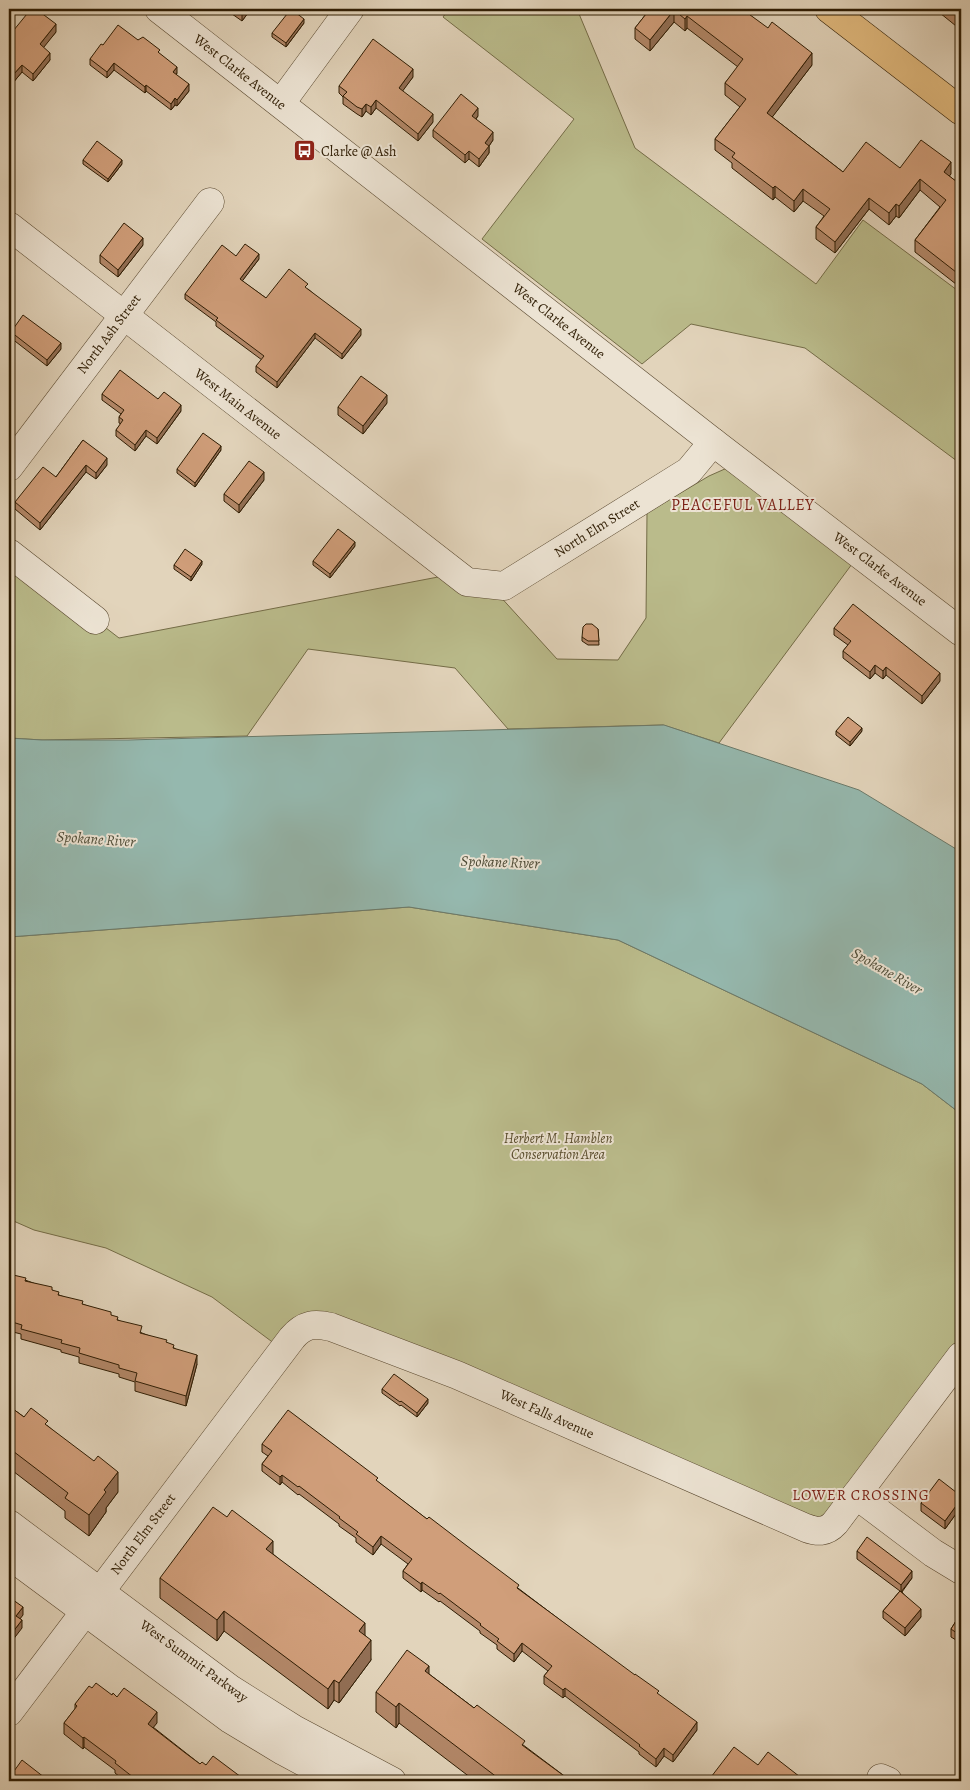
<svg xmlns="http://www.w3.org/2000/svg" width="970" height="1790" viewBox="0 0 970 1790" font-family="Alegreya,serif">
  <rect width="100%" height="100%" fill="#e2d4bb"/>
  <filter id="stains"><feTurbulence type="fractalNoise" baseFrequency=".004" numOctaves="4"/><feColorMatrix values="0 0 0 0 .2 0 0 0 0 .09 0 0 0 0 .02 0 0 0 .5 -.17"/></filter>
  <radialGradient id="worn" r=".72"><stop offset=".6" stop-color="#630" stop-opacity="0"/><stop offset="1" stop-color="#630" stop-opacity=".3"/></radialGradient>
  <!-- green -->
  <g fill="#babb8b" stroke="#746c47">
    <path d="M449,9H577L635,148L816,284L863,220L961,293V464L805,348L691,324L642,364L482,239L574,119L443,17Z"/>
    <path d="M727,468L855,560L719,743L663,725L508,729L455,668L308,649L247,736L42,740L9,738V553L119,638L438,577L497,593L557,659L618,660L646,618L647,513L709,476Z"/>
    <path d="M409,907L618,940L922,1084L961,1114V1337L819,1523L337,1321L275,1344L212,1297L106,1248L34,1230L9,1219V937Z"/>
  </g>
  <!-- water -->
  <path fill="#95b8ae" stroke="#6c7a6a" d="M664,725L859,790L961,852V1114L922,1084L618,940L409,907L9,937V738L42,740H128Z"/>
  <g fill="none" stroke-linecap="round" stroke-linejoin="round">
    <defs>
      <g id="minor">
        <path d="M159,9L713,442L961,632"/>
        <path d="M281,103L350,9"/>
        <path d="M9,226L467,582L504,586L689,471L713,442"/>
        <path d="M9,467L210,202"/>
        <path d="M9,553L95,620"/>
        <path d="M856,1495L933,1553L961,1570"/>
        <path d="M9,1524L229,1688L294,1729L392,1781"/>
        <path d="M9,1555L230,1719L283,1751L339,1781"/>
        <path d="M9,1712L292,1338C304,1324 314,1323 331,1327L457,1375L806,1528C817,1532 826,1533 835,1523L961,1356"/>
        <path d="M881,1778L888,1781"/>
      </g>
      <path id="major" d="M829,9L961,111"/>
    </defs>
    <!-- minor casing -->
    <use href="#minor" stroke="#5b4a31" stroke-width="29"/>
    <!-- major casing -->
    <use href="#major" stroke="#2e1c03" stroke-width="29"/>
    <!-- minor -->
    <use href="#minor" stroke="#ece3d3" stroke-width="28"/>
    <!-- major -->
    <use href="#major" stroke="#e1ba7e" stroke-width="28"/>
  </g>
  <!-- wall -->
  <g fill="#b38869" stroke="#2e1c03">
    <path d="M225,9H251L242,21Z"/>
    <path d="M650,9H742L812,65L772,117L843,172L900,168L951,174L949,176L961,185V288L915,252V240L940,207L920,190L899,218L896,216L889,225L869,209L835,253L816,239V227L824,216L803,201L794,212L775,197L773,200L732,168V163L715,150V139L740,107L725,95V83L738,67L687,28L685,31L674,22L650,51L635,39V28Z"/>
    <path d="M935,9H961V30Z"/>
    <path d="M304,23L286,47L272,37V33Z"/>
    <path d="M56,32L43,47L50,60L33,81L22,72L12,84L9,81V36Z"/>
    <path d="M138,40L160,54L177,73L176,75L189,91L177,106L175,105L171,110L146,91L145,93L114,70L107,78L90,65V59L103,45Z"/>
    <path d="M413,77L402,91L433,122L418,141L376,108L371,115L366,111L362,117L357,114L343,104V97L339,93V86Z"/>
    <path d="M478,116L476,119L493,140L489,146V153L479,167L469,159L465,163L433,137V130Z"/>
    <path d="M83,160L122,164L108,182L83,164Z"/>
    <path d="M143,245L118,277L100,263V255Z"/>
    <path d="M236,256L259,259L242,281L266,298L308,289L361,335L342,359L315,338L277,388L256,372V366L262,360L216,326V322L185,299V294Z"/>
    <path d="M11,332L61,349L47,366L11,338Z"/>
    <path d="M102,394L158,399L181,411L157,444L146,436L135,451L116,436V430L121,424L119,423V417L121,414L102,400Z"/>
    <path d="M387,403L363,434L338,415V407Z"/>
    <path d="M83,440L107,465L96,479L86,472L40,530L15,509V502L56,477Z"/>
    <path d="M221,450L195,487L177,473V469Z"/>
    <path d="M264,480L239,513L224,501V494Z"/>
    <path d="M355,546L330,578L313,565V561Z"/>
    <path d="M202,564L191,581L174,569V565Z"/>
    <path d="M834,628L940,681L922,704L886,675L883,679L875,673L870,679L843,658V651L848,645L834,635Z"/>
    <path d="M598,629L599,645H588L582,641V637Z"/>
    <path d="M836,731H862L850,746L836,735Z"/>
    <path d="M9,1274L52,1290L59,1295L111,1315L118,1320L142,1333L167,1343L197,1364L186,1406L135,1391V1382L119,1377V1374L79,1363V1357L61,1352V1350L21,1339V1334L9,1331Z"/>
    <path d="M382,1389L428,1403L417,1417L401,1405L400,1406L382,1393Z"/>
    <path d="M9,1406L24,1417L48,1426L118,1492L106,1508V1512L89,1536L65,1518V1511L9,1468Z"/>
    <path d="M262,1444L378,1482L659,1695L697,1730L673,1762L664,1756L656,1767L639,1754V1752L565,1696L563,1698L544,1684V1676L548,1671L522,1651L514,1662L497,1649V1645L480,1633V1631L440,1601L439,1602L422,1590L421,1592L403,1578V1571L408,1564L381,1544L373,1555L356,1542V1538L339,1526V1524L299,1494L298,1495L282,1482L280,1485L262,1471V1464L268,1456L262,1452Z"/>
    <path d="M961,1496V1507L945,1529L921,1511V1503Z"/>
    <path d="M857,1551L912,1578L902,1592L921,1617L905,1636L883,1618V1611L900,1591L857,1559Z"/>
    <path d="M273,1554L365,1635L371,1660L339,1703L334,1700L328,1709L224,1631L217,1641L160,1598V1578Z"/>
    <path d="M961,1613V1643L951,1637V1629Z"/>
    <path d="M429,1674L571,1781H582H475L399,1723L396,1728L376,1712V1692Z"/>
    <path d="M92,1688L117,1697L157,1723L153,1727L200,1764L206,1765L245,1781H125L115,1773V1770L84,1747L83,1749L64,1734V1723L75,1709V1704Z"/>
  </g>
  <!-- shaded-wall -->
  <g fill="#926f55" stroke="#2e1c03">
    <path d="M246,9H251L242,21V14Z"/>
    <path d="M674,10V22L650,51V40Z"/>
    <path d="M687,16V28L685,31V19Z"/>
    <path d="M304,19V23L286,47V43Z"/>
    <path d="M56,24V32L40,52V44Z"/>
    <path d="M50,53V60L33,81V74Z"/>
    <path d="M812,53V65L767,124V113Z"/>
    <path d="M114,63V70L107,78V72Z"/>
    <path d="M22,65V72L12,84V76Z"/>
    <path d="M177,67V73L173,79V72Z"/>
    <path d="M413,69V77L399,96V88Z"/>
    <path d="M189,84V91L177,106V100Z"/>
    <path d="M146,85V91L145,93V87Z"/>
    <path d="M175,98V105L171,110V104Z"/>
    <path d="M376,100V108L371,115V107Z"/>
    <path d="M366,104V111L362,117V109Z"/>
    <path d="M478,108V116L472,123V116Z"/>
    <path d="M433,114V122L418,141V134Z"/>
    <path d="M493,132V140L489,146V153L479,167V159L485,143Z"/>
    <path d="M469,151V159L465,163V155Z"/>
    <path d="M122,160V164L108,182V179Z"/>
    <path d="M951,162V174L944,183V172Z"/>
    <path d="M920,179V190L899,218V206Z"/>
    <path d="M775,186V197L773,200V188Z"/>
    <path d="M803,189V201L794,212V201Z"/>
    <path d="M869,198V209L835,253V242Z"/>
    <path d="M896,204V216L889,225V213Z"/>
    <path d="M143,238V245L118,277V270Z"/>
    <path d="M259,254V259L240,284V279Z"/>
    <path d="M361,329V335L342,359V354Z"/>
    <path d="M315,333V338L277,388V382Z"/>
    <path d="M61,343V349L47,366V360Z"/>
    <path d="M387,395V403L363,434V426Z"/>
    <path d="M181,405V411L157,444V438Z"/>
    <path d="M146,430V436L135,451V445Z"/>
    <path d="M221,446V450L195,487V483Z"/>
    <path d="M107,458V465L96,479V473Z"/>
    <path d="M86,465V472L40,530V523Z"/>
    <path d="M264,472V480L239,513V505Z"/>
    <path d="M355,542V546L330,578V574Z"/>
    <path d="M202,561V564L191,581V577Z"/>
    <path d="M875,665V673L870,679V672Z"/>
    <path d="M886,667V675L883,679V671Z"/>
    <path d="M940,673V681L922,704V696Z"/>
    <path d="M862,728V731L850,746V742Z"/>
    <path d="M197,1355V1364L186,1406V1396Z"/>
    <path d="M428,1399V1403L417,1417V1413Z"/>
    <path d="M118,1472V1492L106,1508V1512L89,1536V1515L104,1490Z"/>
    <path d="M282,1475V1482L280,1485V1477Z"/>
    <path d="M961,1499V1507L945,1529V1521Z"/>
    <path d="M381,1536V1544L373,1555V1547Z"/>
    <path d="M273,1541V1561L266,1549Z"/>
    <path d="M912,1571V1578L901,1592V1585Z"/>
    <path d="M422,1582V1590L421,1592V1584Z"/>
    <path d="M23,1607V1615L16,1624V1616Z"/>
    <path d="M921,1609V1617L905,1636V1628Z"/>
    <path d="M224,1611V1631L217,1641V1620Z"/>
    <path d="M22,1620V1628L9,1645V1637Z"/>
    <path d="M365,1623V1644L359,1631Z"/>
    <path d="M371,1640V1660L339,1703V1683Z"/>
    <path d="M522,1643V1651L514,1662V1654Z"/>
    <path d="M429,1666V1687L425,1671Z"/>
    <path d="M334,1680V1700L328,1709V1689Z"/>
    <path d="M565,1688V1696L563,1698V1690Z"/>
    <path d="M399,1703V1723L396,1728V1707Z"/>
    <path d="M157,1712V1723L148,1734V1724Z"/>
    <path d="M697,1722V1730L673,1762V1755Z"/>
    <path d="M84,1737V1747L83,1749V1738Z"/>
    <path d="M664,1748V1756L656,1767V1759Z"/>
  </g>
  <!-- building -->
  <g fill="#d09e7a" stroke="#2e1c03">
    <path d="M31,9H36L56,24L40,44L50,53L33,74L22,65L12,76L9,73V36Z"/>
    <path d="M235,9H246L242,14Z"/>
    <path d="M291,9L304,19L286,43L272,33Z"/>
    <path d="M650,9H742L768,28L772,22L812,53L767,113L843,172L866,142L900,168L921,140L951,162L944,172L961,185V276L915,240L946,200L920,179L899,206L896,204L889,213L869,198L835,242L816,227L830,209L803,189L794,201L775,186L773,188L732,157L735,153L715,139L746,99L725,83L743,59L687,16L685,19L674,10L650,40L635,28Z"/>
    <path d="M949,9H961V19Z"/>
    <path d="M118,25L138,40L143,37L160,50L158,52L177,67L173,72L189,84L177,100L175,98L171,104L146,85L145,87L114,63L107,72L90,59L101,44L103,45Z"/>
    <path d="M373,39L413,69L399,88L433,114L418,134L376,100L371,107L366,104L362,109L357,107L343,96L347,92L339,86Z"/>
    <path d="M461,94L478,108L472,116L493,132L485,143L489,146L479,159L469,151L465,155L433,130Z"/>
    <path d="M97,141L122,160L108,179L83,160Z"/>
    <path d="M124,223L143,238L118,270L100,255Z"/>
    <path d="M245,244L259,254L240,279L266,298L289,269L308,284L305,287L361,329L342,354L315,333L277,382L256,366L264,356L216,320L218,318L185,294L222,245L236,256Z"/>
    <path d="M23,315L61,343L47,360L11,332Z"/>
    <path d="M120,370L158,399L164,392L181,405L157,438L146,430L135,445L116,430L123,420L119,417L124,410L102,394Z"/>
    <path d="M361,376L387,395L363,426L338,407Z"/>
    <path d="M203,433L221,446L195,483L177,469Z"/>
    <path d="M83,440L107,458L96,473L86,465L40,523L15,502L43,467L56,477Z"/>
    <path d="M249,461L264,472L239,505L224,494Z"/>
    <path d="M338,529L355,542L330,574L313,561Z"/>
    <path d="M185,549L202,561L191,577L174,565Z"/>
    <path d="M853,604L940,673L922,696L886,667L883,671L875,665L870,672L843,651L851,641L834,628Z"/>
    <path d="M586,624H592L598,629L599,641H588L582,637L583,627Z"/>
    <path d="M848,717L862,728L850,742L836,731Z"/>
    <path d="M9,1274L26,1278L25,1281L52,1287V1290L59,1292L58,1295L83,1301L82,1304L111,1312V1315L118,1317L117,1320L142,1326L140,1333L167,1340L166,1342L174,1345L173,1348L197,1355L186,1396L135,1381L137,1373L119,1368V1365L79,1353L80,1348L61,1343L62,1340L21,1329L22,1325L9,1321Z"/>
    <path d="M394,1374L428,1399L417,1413L401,1401L400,1402L382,1389Z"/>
    <path d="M9,1406L24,1417L31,1408L48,1421L45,1424L94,1461L98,1456L118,1472L104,1490L106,1492L89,1515L65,1498L68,1493L9,1448Z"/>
    <path d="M288,1410L378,1478L376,1480L427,1519L429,1517L467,1546L519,1585L517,1588L635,1675V1674L659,1691L657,1693L697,1722L673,1755L664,1748L656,1759L639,1746L640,1745L565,1688L563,1690L544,1676L552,1666L522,1643L514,1654L497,1641L499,1639L480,1625L481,1624L440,1593L439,1594L422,1582L421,1584L403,1571L412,1559L381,1536L373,1547L356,1534L358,1532L339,1518L340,1517L299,1486L298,1487L282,1475L280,1477L262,1464L272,1451L262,1444Z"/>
    <path d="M939,1479L961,1496V1499L945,1521L921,1503Z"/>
    <path d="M213,1507L227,1517L232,1510L273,1541L266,1549L365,1623L359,1631L371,1640L339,1683L334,1680L328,1689L224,1611L217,1620L160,1578Z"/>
    <path d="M867,1537L912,1571L901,1585L857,1551Z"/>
    <path d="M900,1591L921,1609L905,1628L883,1611Z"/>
    <path d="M9,1597L23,1607L16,1616L22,1620L9,1637Z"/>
    <path d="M961,1613V1636L951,1629Z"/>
    <path d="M407,1650L429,1666L425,1671L474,1708L477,1705L525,1741L522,1745L571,1781L575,1776L582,1781H502L399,1703L396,1707L376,1692Z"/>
    <path d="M96,1683L112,1695L113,1693L117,1697L124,1688L157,1712L148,1724L184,1752L200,1764L202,1762L206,1765L213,1756L245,1780L244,1781H138L115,1763L116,1761L84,1737L83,1738L64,1723L77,1706L75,1704L89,1686L92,1688Z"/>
    <path d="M734,1747L758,1765L768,1752L804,1780L803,1781H708Z"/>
    <path d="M22,1760L49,1781H9V1778Z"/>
  </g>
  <!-- icons -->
  <defs>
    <symbol id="bus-square" viewBox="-11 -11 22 22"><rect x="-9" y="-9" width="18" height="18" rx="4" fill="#8f2418" stroke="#ece3d3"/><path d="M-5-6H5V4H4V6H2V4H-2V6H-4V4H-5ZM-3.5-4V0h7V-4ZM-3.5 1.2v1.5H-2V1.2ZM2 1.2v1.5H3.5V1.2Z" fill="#fff"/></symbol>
  </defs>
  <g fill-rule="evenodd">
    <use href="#bus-square" x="292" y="138" width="25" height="25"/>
  </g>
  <g text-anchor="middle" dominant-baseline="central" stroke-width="4" stroke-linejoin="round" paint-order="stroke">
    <!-- street labels -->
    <g font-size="14" fill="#2e1c03" stroke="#ece3d3">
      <text transform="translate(240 72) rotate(38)">West Clarke Avenue</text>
      <text transform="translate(559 321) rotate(38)">West Clarke Avenue</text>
      <text transform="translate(109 334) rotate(-53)">North Ash Street</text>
      <text transform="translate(238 404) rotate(38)">West Main Avenue</text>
      <text transform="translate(597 528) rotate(-32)">North Elm Street</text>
      <text transform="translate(880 569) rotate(37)">West Clarke Avenue</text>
      <text transform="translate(547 1414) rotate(24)">West Falls Avenue</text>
      <text transform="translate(143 1534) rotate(-53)">North Elm Street</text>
      <text transform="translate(194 1661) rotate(36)">West Summit Parkway</text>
    </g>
    <!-- poi labels -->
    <g font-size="14" fill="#2e1c03" stroke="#ece3d3" text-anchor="start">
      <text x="321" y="151">Clarke @ Ash</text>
    </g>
    <!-- park labels -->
    <g font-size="14" font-style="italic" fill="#584c2c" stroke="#ece3d3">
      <text x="558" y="1138">Herbert M. Hamblen<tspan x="558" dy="16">Conservation Area</tspan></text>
    </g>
    <!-- water labels -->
    <g font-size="15" font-style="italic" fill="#4d4b36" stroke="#ece3d3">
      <text transform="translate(96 839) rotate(4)">Spokane River</text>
      <text transform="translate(500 862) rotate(2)">Spokane River</text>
      <text transform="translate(887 971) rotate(30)">Spokane River</text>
    </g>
    <!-- neighbourhood labels -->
    <g font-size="15" letter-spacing="1" fill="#7a1f14" stroke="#ece3d3">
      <text x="861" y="1495">LOWER CROSSING</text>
    </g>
    <!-- quarter labels -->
    <g font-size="16" letter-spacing="1" fill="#7a1f14" stroke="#ece3d3">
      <text x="743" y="505">PEACEFUL VALLEY</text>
    </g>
  </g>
  <!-- margin -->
  <rect width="970" height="1790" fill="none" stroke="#e2d4bb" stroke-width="30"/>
  <rect x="10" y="10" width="950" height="1770" fill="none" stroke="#2e1c03" stroke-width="2.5"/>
  <rect x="15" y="15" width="940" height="1760" fill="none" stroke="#2e1c03"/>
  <rect width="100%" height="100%" filter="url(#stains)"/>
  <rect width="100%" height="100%" fill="url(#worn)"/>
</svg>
